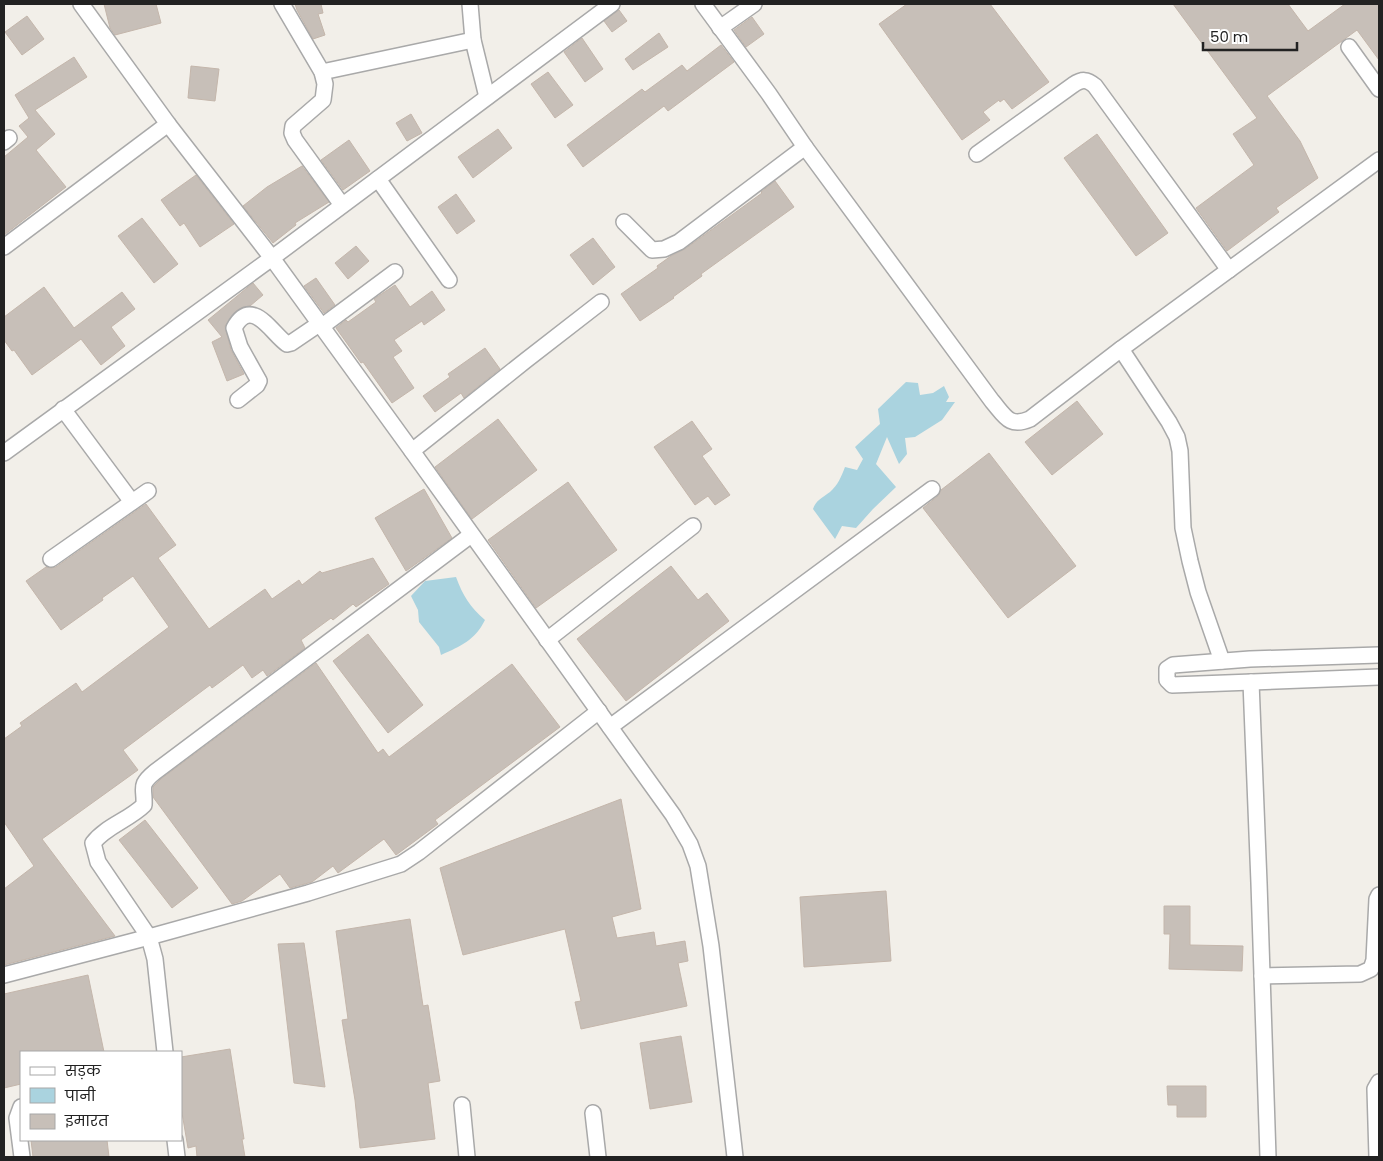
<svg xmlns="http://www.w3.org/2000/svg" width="1383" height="1161" viewBox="0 0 1383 1161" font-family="Poppins,'Noto Sans Devanagari',sans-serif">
  <rect width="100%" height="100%" fill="#f2efe9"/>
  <!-- water -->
  <g fill="#aad3df">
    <path d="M906,382L918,383L920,395L933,393L944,386L949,397L946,402H955L942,420L915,437L905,438L907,454L899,464L887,437L876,464L896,487L873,509L856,528L842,526L835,539L813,509C816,500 822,498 830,492C838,485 841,477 845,467L857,470L863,459L855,447L880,424L878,409Z"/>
    <path d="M456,577C463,596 470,607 485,620C475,640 461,646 441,655L439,647L419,622L418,610L411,596L425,581Z"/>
  </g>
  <!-- building -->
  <g fill="#c7bfb8" stroke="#c4b6ab">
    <path d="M104,4H156L161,23L115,35L110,28Z"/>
    <path d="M295,4H321L323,13L318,14L325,35L313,39L297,10Z"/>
    <path d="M907,4H990L1049,82L1012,109L1004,99L1000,102L999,100L983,112L990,120L962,140L879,24Z"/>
    <path d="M1173,4H1288L1308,31L1345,4H1379V60L1357,30L1267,96L1300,141L1318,178L1276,208L1279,212L1227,251L1196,208L1254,165L1233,134L1257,118Z"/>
    <path d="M619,10L627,21L612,32L604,21Z"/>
    <path d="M27,16L44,39L22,55L5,32Z"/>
    <path d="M752,17L764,34L746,47L734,30Z"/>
    <path d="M659,33L668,47L633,70L625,59Z"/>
    <path d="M582,38L603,69L585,82L564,52Z"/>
    <path d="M721,45L734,62L668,111L664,106L583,167L567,145L642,89L645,92L682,65L687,71Z"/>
    <path d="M74,57L87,77L35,110L55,134L36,150L66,187L4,235V157L28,137L19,126L29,118L15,95Z"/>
    <path d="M191,66L219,69L215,101L188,98Z"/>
    <path d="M548,72L573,105L555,118L531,84Z"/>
    <path d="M411,114L422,133L407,141L396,123Z"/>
    <path d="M498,129L512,148L473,178L458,157Z"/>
    <path d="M1097,134L1168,233L1136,256L1064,158Z"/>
    <path d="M349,140L370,171L343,190L321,160Z"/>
    <path d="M302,166L329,202L295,223L296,225L273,243L243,206L267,187Z"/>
    <path d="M196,175L234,224L200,247L184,223L180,226L161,200Z"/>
    <path d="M775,181L794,207L701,274L702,276L673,297L674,298L640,321L621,294L658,268L657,266L671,256L685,249L762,193L761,192Z"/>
    <path d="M456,194L475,221L457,234L438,207Z"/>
    <path d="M142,218L178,264L154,283L118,236Z"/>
    <path d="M593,238L615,267L593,285L570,255Z"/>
    <path d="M356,246L369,261L348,279L335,263Z"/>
    <path d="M316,278L335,305L324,313L304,286Z"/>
    <path d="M253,283L263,295L250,306L244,307L236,311L225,326L231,350L244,374L227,381L212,342L222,337L208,320Z"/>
    <path d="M395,285L410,307L432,291L445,310L424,325L422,321L394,340L402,351L393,357L414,388L392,403L363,362L361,363L336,328L346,320L348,322L376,302L374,299Z"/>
    <path d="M44,287L74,328L122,292L135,309L111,327L125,346L101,365L81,339L32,375L14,350L12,351L4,340V317Z"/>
    <path d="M485,348L500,369L464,398L461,393L435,412L423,396L450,377L448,374Z"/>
    <path d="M1077,401L1103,434L1052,475L1025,442Z"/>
    <path d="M498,419L537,470L472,519L435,467Z"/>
    <path d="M692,421L712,449L702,456L730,495L715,505L708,496L695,505L654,447Z"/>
    <path d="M989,453L1076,566L1008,618L923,508L938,496L941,490Z"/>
    <path d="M568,482L617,550L536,608L488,540Z"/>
    <path d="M424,489L452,538L406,571L375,518Z"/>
    <path d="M146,504L176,545L158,558L209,629L265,589L272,599L299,580L302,585L320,571L322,573L373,558L389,584L356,607L353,604L333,620L331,618L301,640L305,648L267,676L263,670L252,678L243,665L212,688L210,685L123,750L138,770L42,839L115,936L4,965V889L34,866L4,822V739L22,726L20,723L76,683L82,692L169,627L133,576L102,598L103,600L61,630L26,581L46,567L51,568L56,567Z"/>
    <path d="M671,566L698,600L707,593L729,621L626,701L577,639Z"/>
    <path d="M368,634L423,705L388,733L333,661Z"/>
    <path d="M316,663L378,753L383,749L389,757L512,664L560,727L435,820L438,824L396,855L384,839L338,873L333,866L312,882L290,888L280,874L242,901L232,904L153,797V787L161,779Z"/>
    <path d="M621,799L641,909L612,917L617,938L654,932L656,946L685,941L688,961L678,963L687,1006L581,1029L575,1002L581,1001L565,929L463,955L440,868Z"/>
    <path d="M145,820L198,888L172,908L119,840Z"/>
    <path d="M886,891L891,961L804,967L800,897Z"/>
    <path d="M1164,906H1190V945L1243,946L1242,971L1169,969L1170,934H1164Z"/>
    <path d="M410,919L423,1006L428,1005L440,1081L428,1083L435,1139L360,1148L355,1100L342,1020L348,1019L336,931Z"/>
    <path d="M304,943L325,1087L294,1083L278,944Z"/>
    <path d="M88,975L104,1052H21V1084L4,1088V994Z"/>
    <path d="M681,1036L692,1102L650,1109L640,1043Z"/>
    <path d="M230,1049L244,1139H242L245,1157H197L196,1146L188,1148L181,1107V1057Z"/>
    <path d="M1167,1086H1206V1117H1177V1105H1168Z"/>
    <path d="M31,1140H107L109,1157H33Z"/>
  </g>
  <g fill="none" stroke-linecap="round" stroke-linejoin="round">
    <defs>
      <g id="minor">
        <path d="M81,4L168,124L272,258L412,451L673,815L690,844L698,866L711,946L735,1157"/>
        <path d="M282,4L322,72L325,84L323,100L293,126L292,133L295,140L342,205"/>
        <path d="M470,4L473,40L487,97"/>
        <path d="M703,4L769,94L805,147L992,401C1005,416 1009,428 1030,419L1121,349L1379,160"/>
        <path d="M720,28L754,4"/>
        <path d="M1349,47L1379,89"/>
        <path d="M322,72L473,40"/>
        <path d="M4,142L9,138"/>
        <path d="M977,154L1073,85C1082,79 1087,79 1095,86L1229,270"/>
        <path d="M378,179L449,280"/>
        <path d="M624,222L652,250L664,249L679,242L805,147"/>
        <path d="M4,247L168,124"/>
        <path d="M321,327L395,272"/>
        <path d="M1121,349L1169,422L1177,437L1180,451L1183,528L1190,561L1198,592L1222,661"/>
        <path d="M238,400L257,385L259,381L240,347L234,328C252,295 272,334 287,344L291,343L319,324"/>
        <path d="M63,409L132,502"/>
        <path d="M412,451L525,361L601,302"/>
        <path d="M4,453L272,258L612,4"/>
        <path d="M51,559L148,491"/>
        <path d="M547,640L693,526"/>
        <path d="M1379,655L1250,659L1173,665L1167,669V680L1172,685L1379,677"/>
        <path d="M1251,682L1259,883L1268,1157"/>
        <path d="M610,727L932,489"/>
        <path d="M4,975L149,937L308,893L401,864L419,852L599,711"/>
        <path d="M1262,976L1360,974L1371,969L1374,960L1377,899L1379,895"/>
        <path d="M165,1052L155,959L149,937L98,862L93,843C106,826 129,820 144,805C145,787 138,786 155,772L471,535"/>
        <path d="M462,1105L467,1157"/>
        <path d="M21,1107L17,1118L22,1157"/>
        <path d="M593,1113L598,1157"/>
        <path d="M175,1140L177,1157"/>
        <path d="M1377,1157L1375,1089L1379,1082"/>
      </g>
    </defs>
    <!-- minor casing -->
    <use href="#minor" stroke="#a9a9a9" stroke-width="18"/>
    <!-- minor -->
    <use href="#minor" stroke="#fff" stroke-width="15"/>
  </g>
  <!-- border -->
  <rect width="1383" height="1161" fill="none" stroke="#222222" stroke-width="10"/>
  <!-- legend -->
  <rect x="20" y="1051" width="162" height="90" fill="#ffffff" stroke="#a7a7a7"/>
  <rect x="30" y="1067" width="25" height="8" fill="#ffffff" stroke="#a7a7a7"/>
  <text x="65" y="1076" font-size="15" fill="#222222">सड़क</text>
  <rect x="30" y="1088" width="25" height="15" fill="#aad3df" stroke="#a7a7a7"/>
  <text x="65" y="1101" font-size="15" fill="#222222">पानी</text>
  <rect x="30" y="1114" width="25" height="15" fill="#c7bfb8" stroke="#a7a7a7"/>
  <text x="65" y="1126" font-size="15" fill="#222222">इमारत</text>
  <!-- scale -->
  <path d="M1203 42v8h94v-8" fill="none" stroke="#222222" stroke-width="2.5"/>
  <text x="1210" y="42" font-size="15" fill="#222222" stroke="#ffffff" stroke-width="4" paint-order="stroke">50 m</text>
</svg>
